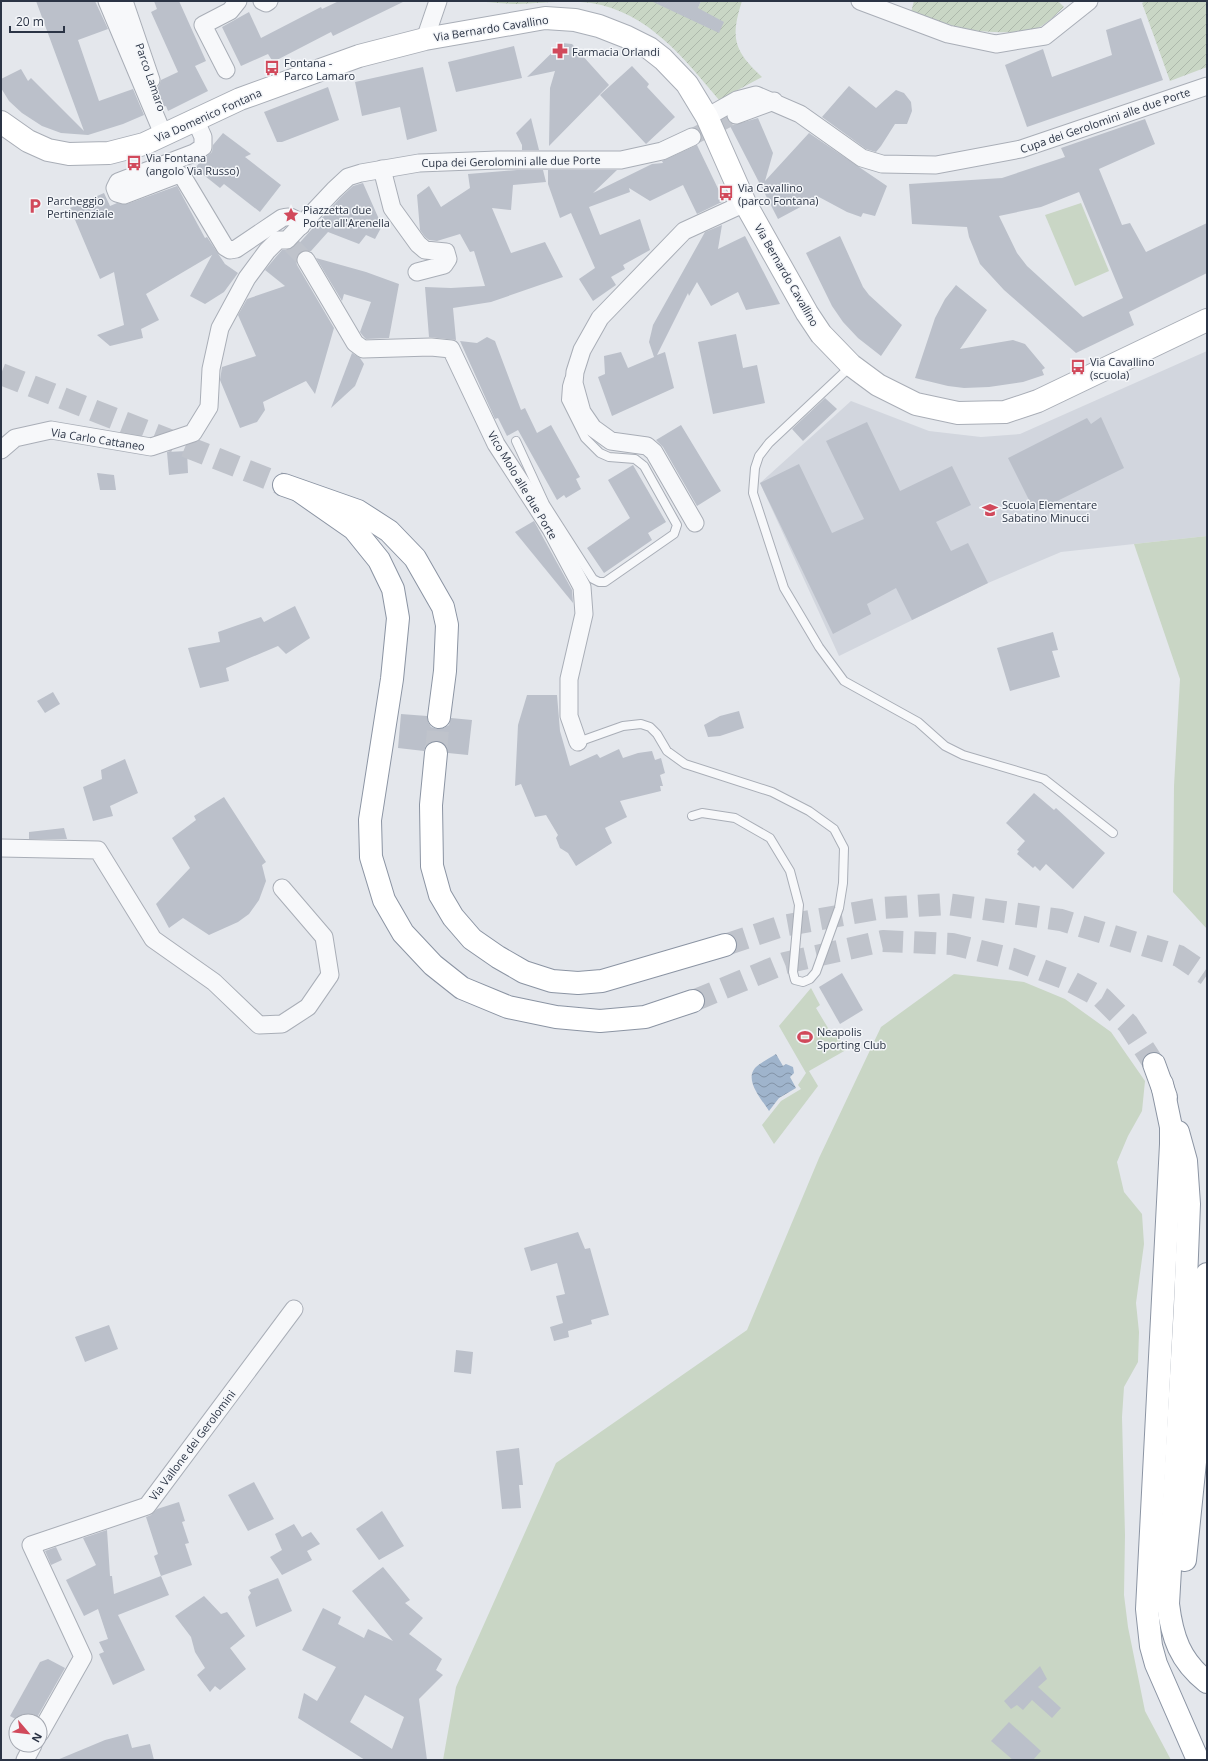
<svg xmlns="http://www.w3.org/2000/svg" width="1208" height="1761" viewBox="0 0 1208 1761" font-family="'Open Sans',sans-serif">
  <defs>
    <pattern id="garden-furrows" width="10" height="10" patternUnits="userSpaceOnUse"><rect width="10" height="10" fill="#c9d6c5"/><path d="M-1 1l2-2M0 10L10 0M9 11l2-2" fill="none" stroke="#adb8ab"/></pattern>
    <pattern id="water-waves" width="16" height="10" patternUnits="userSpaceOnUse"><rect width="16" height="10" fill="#9fb4cc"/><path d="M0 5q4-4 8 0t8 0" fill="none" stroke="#8293a7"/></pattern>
  </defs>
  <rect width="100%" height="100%" fill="#e4e7ec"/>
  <!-- built -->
  <path fill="#d2d6de" d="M1207,351V536L1061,552L988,583L839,656L760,483L851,401L929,431L981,437L1020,434Z"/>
  <!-- green -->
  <g fill="#c9d6c5">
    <path d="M1081,203L1109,271L1075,286L1045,215Z"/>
    <path d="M1207,536V929L1173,892L1174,786L1180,679L1134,544Z"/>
    <path d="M954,974L1024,982L1065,999L1111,1032L1145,1081L1142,1111L1128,1136L1117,1162L1124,1192L1142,1214L1144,1244L1136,1303L1139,1332L1138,1362L1124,1387L1122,1417L1125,1535L1124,1595L1128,1627L1145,1711L1171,1760H443L456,1687L556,1463L747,1330L819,1158L881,1027Z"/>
    <path d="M811,988L820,1005L816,1008L831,1033L835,1030L846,1050L809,1071L818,1086L774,1144L762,1125L781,1101L801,1089L798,1085L806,1073L779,1026Z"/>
  </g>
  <!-- garden -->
  <g fill="url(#garden-furrows)">
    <path d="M475,1H651L698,8L701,1H742C730,38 734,51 762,77L719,100C684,58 648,12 591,3C570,0 539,3 518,4C503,4 489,2 475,1Z"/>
    <path d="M914,1H1058L1064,7C1056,14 1048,23 1038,28C1030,31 1019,32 1010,32C973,34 946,24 911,12Z"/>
    <path d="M1146,1H1207V67L1170,81L1142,3Z"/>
  </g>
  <!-- water -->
  <path fill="url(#water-waves)" d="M776,1054L783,1066L786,1064L793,1067L794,1073L790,1077L796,1088L779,1098L769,1111C763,1101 744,1081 755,1068C760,1063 770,1058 776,1054Z"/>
  <!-- building -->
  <g fill="#bbc0ca" fill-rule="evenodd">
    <path d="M36,1H95L108,29L78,40L99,101L133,89L144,115L123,124L88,135L61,133L42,126L22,113L9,101L1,88V79L21,69L28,81L31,78L84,131Z"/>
    <path d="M154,1H179L206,61L195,66L208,91L168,111L166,106L163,107L155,89L159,86L161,80L178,72L151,12L157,9Z"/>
    <path d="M339,1H405L333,36L331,32L273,62L268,54L241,66L222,27L249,12L261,38L321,7L322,9Z"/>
    <path d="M651,1H701L698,8L724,22L719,33Z"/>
    <path d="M1141,18L1163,80L1027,127L1005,65L1043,49L1052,77L1112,55L1106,30Z"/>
    <path d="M562,43L572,44L609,85L549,146L550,88L555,71L527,77Z"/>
    <path d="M514,46L522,78L456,92L448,62Z"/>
    <path d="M632,66L649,84L647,87L675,117L646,144L600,95Z"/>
    <path d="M423,67L437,131L407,140L400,107L362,116L355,82Z"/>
    <path d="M849,86L876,108L896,90L904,93L911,102L912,111L907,124H895L881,146L876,152L866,149L822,117Z"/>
    <path d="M328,87L339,120L282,142H277L264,112Z"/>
    <path d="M531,118L539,150H522V145L516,133Z"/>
    <path d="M758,118L773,153L765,181L809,133L887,186L875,216L863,213L861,217L847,212L819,197L778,219L730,126Z"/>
    <path d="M1145,119L1155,144L1099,169L1122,225L1130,223L1146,252L1207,223V273L1129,312L1134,325L1076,353L1004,290L980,264L969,237L967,227L912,224L909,184L1002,178L1065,157L1061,148ZM1079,192L1123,298L1083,317L1027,266L1017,253L999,216L1041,207Z"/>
    <path d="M223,133L251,154L245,157L281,185L260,212L224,184L220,188L195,168L201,161L212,152L213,145Z"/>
    <path d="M697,145L724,201L697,214L683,185L650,201L629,188L630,192L589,207L600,235L640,219L650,250L623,265L625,269L611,277L616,285L593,301L579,279L595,268L571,213L560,218L548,184V170H617L593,193L652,164L663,163L662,161Z"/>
    <path d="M517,170H543L546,182L513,185L511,210L492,208L511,253L545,242L563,277L491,302L453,308L456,340L429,337L425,287L451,288L485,286L474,251L470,252L460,234L437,241L429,240L425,237L420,230L417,195L429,186L441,207L470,188L468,174Z"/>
    <path d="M363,183L382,226L375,239L366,235L359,244L328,232L311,251H301L298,255L296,260L297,265L334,328L315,394L306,381L263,402L265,410L257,422L240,428L220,380L222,367L256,356L238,315L247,299L285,286L265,270L275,258L282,250H293L341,197L353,186Z"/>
    <path d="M177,186L205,238L207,237L225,264L238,273L224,292L205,304L190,296L212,255L146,294L159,320L141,329L143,338L110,346L97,335L124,325L114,272L100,279L70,208L104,193L110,206L117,203L127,204Z"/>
    <path d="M722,225L718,249L745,236L780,304L746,310L738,292L711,306L697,282L689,296L688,293L657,355L665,352L674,388L612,416L598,377L605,374L604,356L621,352L628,368L654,357L649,342L653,325L705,232Z"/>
    <path d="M840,236L863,287L869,295L902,325L881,356L858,338L843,322L832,306L806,253Z"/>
    <path d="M316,258L366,272L399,284L389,338L366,339L363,336L360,332L371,302L344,294L342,301Z"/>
    <path d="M956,285L987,310L960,349L1013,340L1025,344L1045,368L1042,370L1044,375L1023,382L989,387L964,388L948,386L915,378L935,318L945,299Z"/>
    <path d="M736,334L743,368L757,365L765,403L713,414L698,342Z"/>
    <path d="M487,337L495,341L521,410L525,408L537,433L551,425L580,477L576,479L581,489L566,498L564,495L557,500L518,430L507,436L498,418L495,419L460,341L477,343Z"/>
    <path d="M352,353L360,358L364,364L355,386L331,408Z"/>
    <path d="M825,398L837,409L803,441L792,429Z"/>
    <path d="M1101,417L1124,468L1035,512L1008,458L1087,418L1091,424Z"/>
    <path d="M867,422L900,491L952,466L971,505L936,522L951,551L968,543L988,583L912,620L896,588L867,604L871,614L833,634L760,483L799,464L832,533L864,519L826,441Z"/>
    <path d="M681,425L721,491L697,506L663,447L656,440Z"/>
    <path d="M187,451L188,473L169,475L167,452Z"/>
    <path d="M633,465L666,522L648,533L652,540L604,573L587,548L630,518L608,480Z"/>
    <path d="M97,473L114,475L116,490H100Z"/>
    <path d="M534,521L572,590L573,603L515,532Z"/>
    <path d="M295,606L310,638L286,654L278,646L226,668L229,681L200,688L188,648L220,642L218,632L261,617L264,622Z"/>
    <path d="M1053,632L1058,650L1052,651L1060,677L1010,691L997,648Z"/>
    <path d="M53,692L60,704L45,713L37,701Z"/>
    <path d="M527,695H557L560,731L570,766L597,754L600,758L619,749L623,758L638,753L652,751L655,760L661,758L665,773L660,775L663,786H660L661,791L620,801L627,817L605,828L612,843L576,866L568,853L560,848L556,838L558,835L546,815L535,817L521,784L515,786L518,725Z"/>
    <path d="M739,711L744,728L720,736L708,737L704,725L720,716Z"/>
    <path d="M401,714L427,716L428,722L431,727L438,729L444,728L449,725L451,718L472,720L468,755L448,753L447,747L444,743L437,741L430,742L426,745L424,751L398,748Z"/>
    <path d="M125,759L138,793L110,806L113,816L93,821L83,787L102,779L101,770Z"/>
    <path d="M1034,793L1054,810L1056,808L1105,853L1073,889L1046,864L1040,871L1035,866L1033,868L1017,854L1019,851L1017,850L1025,841L1006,823Z"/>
    <path d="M224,797L266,862L262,865L266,881L259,900L249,914L238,922L209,935L183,918L169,928L156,904L190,868L172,838L196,820L194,816Z"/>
    <path d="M64,828L67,839H29V832Z"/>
    <path d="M842,973L863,1010L840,1024L819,987Z"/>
    <path d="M578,1232L585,1249L590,1248L609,1315L591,1320L592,1324L568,1331L569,1337L554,1341L550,1327L563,1323L556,1296L565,1294L557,1263L531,1271L524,1248Z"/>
    <path d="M109,1325L118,1349L85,1362L75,1337Z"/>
    <path d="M456,1350L473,1352L471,1374L454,1372Z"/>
    <path d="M519,1448L523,1485H519L521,1508L502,1509L496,1451Z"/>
    <path d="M254,1482L274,1519L248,1531L228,1495Z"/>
    <path d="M179,1502L185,1521L182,1522L189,1543L185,1544L192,1565L161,1576L154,1556L158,1554L146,1517L151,1515L157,1509Z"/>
    <path d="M382,1511L404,1546L379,1560L356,1529Z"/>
    <path d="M294,1524L302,1537L311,1532L320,1544L307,1551L312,1560L282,1575L270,1557L282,1550L275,1534Z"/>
    <path d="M107,1530L110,1576H112L114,1594L161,1576L169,1595L118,1615L145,1670L113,1685L99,1654L104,1652L99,1642L108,1639L98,1609L84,1616L66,1580L96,1565L83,1538Z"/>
    <path d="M56,1547L62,1560L51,1565L45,1551Z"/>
    <path d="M383,1567L410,1600L405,1603L423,1618L409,1634L442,1659L436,1670L443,1675L419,1699L427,1760H365L298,1718L304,1693L317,1701L336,1667L302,1650L323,1608L341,1617L338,1624L364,1638L368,1629L393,1641L352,1591ZM365,1695L404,1717L392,1749L350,1722Z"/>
    <path d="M278,1578L292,1611L256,1627L248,1597L251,1593L249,1590Z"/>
    <path d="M204,1596L221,1614L227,1612L245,1636L230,1648L246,1669L220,1690L215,1686L210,1692L197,1675L205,1668L195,1652L191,1637L175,1616Z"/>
    <path d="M48,1659L65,1668L35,1721H19L10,1716L40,1662Z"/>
    <path d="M1040,1666L1047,1679L1038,1687L1061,1708L1052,1718L1032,1700L1023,1710L1017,1705L1011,1709L1004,1701Z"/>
    <path d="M1009,1722L1041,1751L1033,1760H1013L991,1741Z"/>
    <path d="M128,1734L132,1748L150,1744L154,1760H57L105,1740Z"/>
  </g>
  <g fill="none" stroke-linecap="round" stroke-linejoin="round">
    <!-- street-tunnel -->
    <g stroke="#bfc3cb" stroke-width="17" stroke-dasharray="17 8" stroke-linecap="butt">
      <path d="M692,137L736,115"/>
      <path d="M291,245L306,260"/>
    </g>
    <!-- highway-tunnel -->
    <g stroke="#bfc3cb" stroke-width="22" stroke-dasharray="22 11" stroke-linecap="butt">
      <path d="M1,374L284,485"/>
      <path d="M436,753L439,717"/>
      <path d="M725,945L782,926L882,908L947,904L1061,920L1179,956L1207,975"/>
      <path d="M693,1001L785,963L883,941L952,944L1013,959L1066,979L1102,998L1128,1024L1154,1064"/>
    </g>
    <defs>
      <g id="lane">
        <path d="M851,366L769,443L759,456L755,468L753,493L784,588L819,647L844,681L918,722L945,746L963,755L1044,779L1113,833"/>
        <path d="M516,441L545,504L593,579L599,582H605L674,534L677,525L644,466L635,459L609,457L600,453L585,438L566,400L567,386L569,379"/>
        <path d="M578,742L623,726L641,724L650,727L657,734L667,751L685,764L772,792L809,811L834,829L844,848L843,883L839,908L816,972L810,979L803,982L795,980L793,972L799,905L790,871L770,838L735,818L702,813L692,816"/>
      </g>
      <g id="street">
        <path d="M107,1L163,134"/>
        <path d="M124,1L151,80"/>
        <path d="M262,1L266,3L269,1"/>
        <path d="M860,1L948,34L996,44L1045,36L1089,1"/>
        <path d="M425,39L438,1"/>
        <path d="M226,70L203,25L230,11L238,1"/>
        <path d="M736,115L774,101"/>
        <path d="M707,117L737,100L756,95L800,114L862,158L882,164L936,165L1021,149L1207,86"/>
        <path d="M195,119L203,137V147L194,153L118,182L115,188L117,193L124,195L179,174L183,177L225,247L230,250L236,249L282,218C291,215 296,218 301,226"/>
        <path d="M382,169L392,208L418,244L425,250L446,252L448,259L444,265L417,272"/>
        <path d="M306,260L355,343L363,349L431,347L451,349L496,444L551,529L582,587L584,614L569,679V716L578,742"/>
        <path d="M1,450L15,438L51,430L151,447L193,433L209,407L211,369L220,328L247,278L267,251L278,240H287L334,190L348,177L361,173L419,163L498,160H621L662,151L692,137"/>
        <path d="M695,523L654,452L647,446L611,441L593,428L582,412L574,383L575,372L582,350L600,318L684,231L745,203"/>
        <path d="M1,848L98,850L153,939L214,982L259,1025L282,1024L308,1007L330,975L324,937L282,888"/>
        <path d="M40,1733L83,1657L31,1545L147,1506L294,1309"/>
        <path d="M25,1760L33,1745"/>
      </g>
      <path id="secondary" d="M1,122L28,141L48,150L69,154L109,153L144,144L240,99L359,56L425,39L545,18L575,20L599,26L627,37L649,48L663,59L687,84L707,117L745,203L807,313L821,334L851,365L878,385L916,404L958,413L1005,412L1038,401L1207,320"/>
      <g id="highway">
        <path d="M284,485L358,511L389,531L415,558L443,607L447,625L445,671L439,717"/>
        <path d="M301,492L354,529L379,560L393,589L398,618L392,679L370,820L371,857L384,900L403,933L433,965L462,988L508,1007L556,1017L600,1021L645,1017L693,1001"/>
        <path d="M436,753L431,805L432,866L440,895L453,917L472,939L498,957L524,972L552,981L578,983L602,981L725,945"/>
        <path d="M1154,1064L1166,1097"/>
        <path d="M1162,1084L1171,1127V1144L1147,1609L1151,1646L1156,1664L1198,1760"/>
        <path d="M1178,1132L1186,1161L1189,1204L1185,1306L1168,1604C1172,1637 1180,1661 1207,1682"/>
        <path d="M1185,1560L1200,1413L1207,1274"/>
      </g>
    </defs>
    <!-- lane casing -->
    <use href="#lane" stroke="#a9aeb7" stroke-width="10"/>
    <!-- street casing -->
    <use href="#street" stroke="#a9aeb7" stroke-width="19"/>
    <!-- secondary casing -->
    <use href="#secondary" stroke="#a9aeb7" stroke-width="24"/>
    <!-- highway casing -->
    <use href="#highway" stroke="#8b94a3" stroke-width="24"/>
    <!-- lane -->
    <use href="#lane" stroke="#f7f8fa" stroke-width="8"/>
    <!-- street -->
    <use href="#street" stroke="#f7f8fa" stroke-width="17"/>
    <!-- secondary -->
    <use href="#secondary" stroke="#fff" stroke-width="22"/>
    <!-- highway -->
    <use href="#highway" stroke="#fff" stroke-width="22"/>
  </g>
  <!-- icons -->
  <defs>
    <symbol id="pharmacy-bare" viewBox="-9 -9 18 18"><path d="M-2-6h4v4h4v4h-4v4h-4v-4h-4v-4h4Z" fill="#d1495b" stroke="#f4f6f9" stroke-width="2.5" paint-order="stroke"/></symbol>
    <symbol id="bus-bare" viewBox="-9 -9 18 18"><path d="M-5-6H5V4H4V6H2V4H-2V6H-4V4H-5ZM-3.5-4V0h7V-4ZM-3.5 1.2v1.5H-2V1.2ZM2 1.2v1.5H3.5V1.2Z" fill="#d1495b" stroke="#f4f6f9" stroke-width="2.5" paint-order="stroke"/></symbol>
    <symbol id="parking-bare" viewBox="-9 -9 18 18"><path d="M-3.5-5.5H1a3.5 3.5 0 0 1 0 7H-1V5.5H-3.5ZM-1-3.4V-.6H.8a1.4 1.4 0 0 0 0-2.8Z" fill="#d1495b" stroke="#f4f6f9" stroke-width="2.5" paint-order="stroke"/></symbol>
    <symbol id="sight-bare" viewBox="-9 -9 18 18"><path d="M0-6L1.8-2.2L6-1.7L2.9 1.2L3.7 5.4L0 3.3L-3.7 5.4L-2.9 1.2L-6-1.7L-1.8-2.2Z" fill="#d1495b" stroke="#f4f6f9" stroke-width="2.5" paint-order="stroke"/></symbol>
    <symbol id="school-bare" viewBox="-9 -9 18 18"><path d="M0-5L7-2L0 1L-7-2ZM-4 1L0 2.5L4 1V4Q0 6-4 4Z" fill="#d1495b" stroke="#f4f6f9" stroke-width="2.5" paint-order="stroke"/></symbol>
    <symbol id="stadium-bare" viewBox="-9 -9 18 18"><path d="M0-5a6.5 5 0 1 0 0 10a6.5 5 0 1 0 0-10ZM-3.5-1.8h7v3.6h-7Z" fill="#d1495b" stroke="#f4f6f9" stroke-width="2.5" paint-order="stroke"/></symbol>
  </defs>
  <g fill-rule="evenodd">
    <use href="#pharmacy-bare" x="549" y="40" width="22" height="22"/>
    <use href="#bus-bare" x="261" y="57" width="22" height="22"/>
    <use href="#bus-bare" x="123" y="152" width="22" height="22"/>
    <use href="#bus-bare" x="715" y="182" width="22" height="22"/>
    <use href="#parking-bare" x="24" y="195" width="22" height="22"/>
    <use href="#sight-bare" x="280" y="204" width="22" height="22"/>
    <use href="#bus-bare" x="1067" y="356" width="22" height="22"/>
    <use href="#school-bare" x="979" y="499" width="22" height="22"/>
    <use href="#stadium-bare" x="794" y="1026" width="22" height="22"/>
  </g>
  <g text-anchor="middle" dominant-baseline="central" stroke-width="3" stroke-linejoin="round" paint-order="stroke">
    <!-- street labels -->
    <g font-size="11" fill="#2b3445" stroke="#f4f6f9">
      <text transform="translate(491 28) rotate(-9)">Via Bernardo Cavallino</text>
      <text transform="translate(151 77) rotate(71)">Parco Lamaro</text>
      <text transform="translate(208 115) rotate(-24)">Via Domenico Fontana</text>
      <text transform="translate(1105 120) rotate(-19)">Cupa dei Gerolomini alle due Porte</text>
      <text transform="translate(511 161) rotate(-1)">Cupa dei Gerolomini alle due Porte</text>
      <text transform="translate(787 275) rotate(60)">Via Bernardo Cavallino</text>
      <text transform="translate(98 439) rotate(9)">Via Carlo Cattaneo</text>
      <text transform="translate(523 485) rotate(59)">Vico Molo alle due Porte</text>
      <text transform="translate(192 1445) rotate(-53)">Via Vallone dei Gerolomini</text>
    </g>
    <!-- poi labels -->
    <g font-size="11" fill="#2b3445" stroke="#f4f6f9" text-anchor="start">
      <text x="572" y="51">Farmacia Orlandi</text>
      <text x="284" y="62">Fontana -<tspan x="284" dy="13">Parco Lamaro</tspan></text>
      <text x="146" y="157">Via Fontana<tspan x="146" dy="13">(angolo Via Russo)</tspan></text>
      <text x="738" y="187">Via Cavallino<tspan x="738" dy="13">(parco Fontana)</tspan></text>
      <text x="47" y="200">Parcheggio<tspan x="47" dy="13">Pertinenziale</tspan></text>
      <text x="303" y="209">Piazzetta due<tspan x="303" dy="13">Porte all'Arenella</tspan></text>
      <text x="1090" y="361">Via Cavallino<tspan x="1090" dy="13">(scuola)</tspan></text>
      <text x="1002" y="504">Scuola Elementare<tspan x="1002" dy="13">Sabatino Minucci</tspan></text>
      <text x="817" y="1031">Neapolis<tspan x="817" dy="13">Sporting Club</tspan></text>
    </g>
  </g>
  <!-- border -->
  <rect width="1208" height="1761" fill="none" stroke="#2b3445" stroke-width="4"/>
  <!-- north arrow -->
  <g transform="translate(28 1733) rotate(118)"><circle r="19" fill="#f4f6f9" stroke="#a4a8b1"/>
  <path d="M0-3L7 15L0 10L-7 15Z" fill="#d1495b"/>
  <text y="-6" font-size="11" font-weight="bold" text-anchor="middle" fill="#2b3445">N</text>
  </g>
  <!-- scale -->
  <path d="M10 26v6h54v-6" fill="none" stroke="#2b3445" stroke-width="2"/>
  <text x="16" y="26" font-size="12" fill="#2b3445" stroke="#f4f6f9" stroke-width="3" paint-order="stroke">20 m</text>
</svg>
